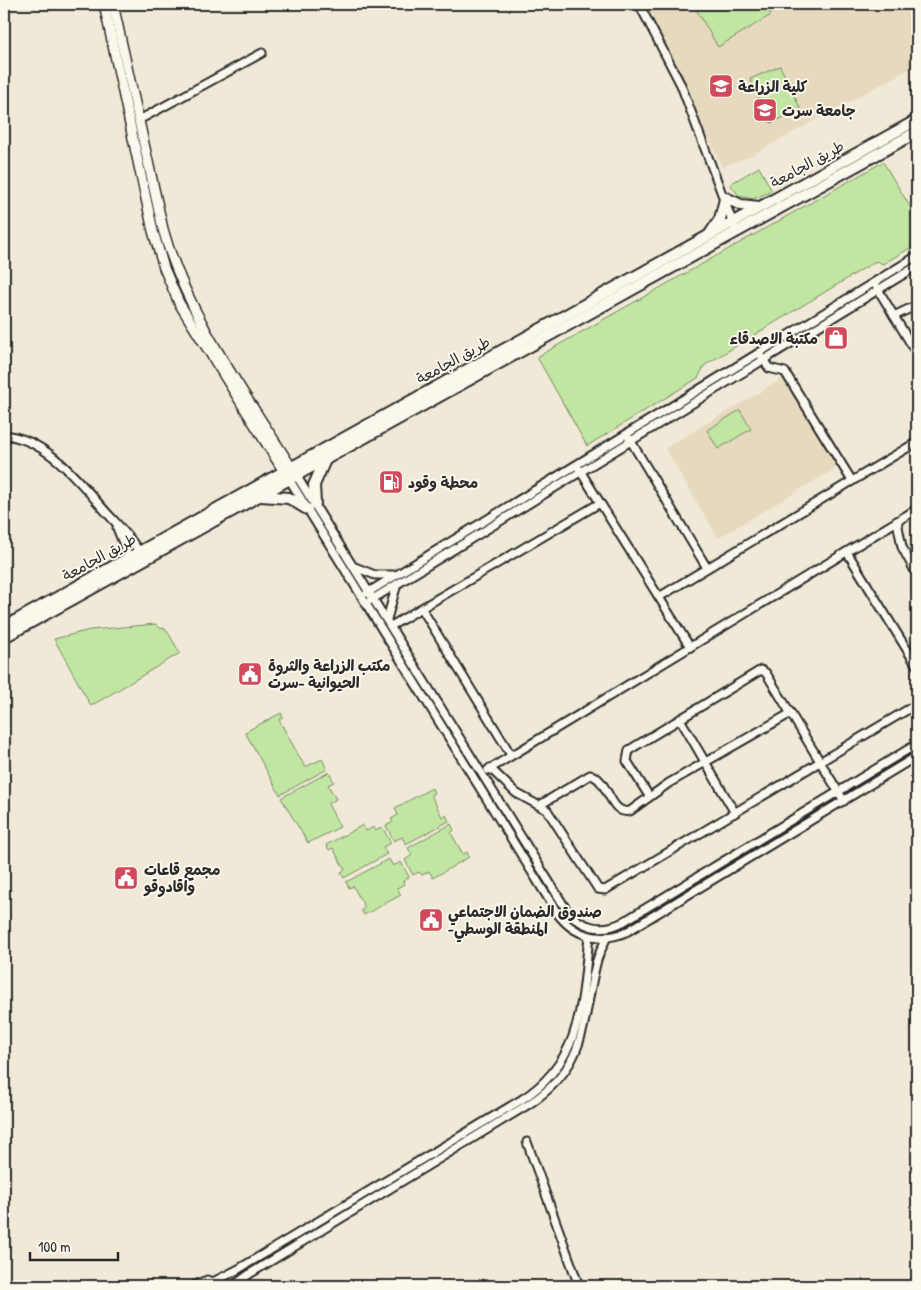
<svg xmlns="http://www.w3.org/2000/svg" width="921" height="1290" viewBox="0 0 921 1290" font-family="'Patrick Hand','Playpen Sans Arabic',sans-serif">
  <rect width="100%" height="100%" fill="#f1e9d7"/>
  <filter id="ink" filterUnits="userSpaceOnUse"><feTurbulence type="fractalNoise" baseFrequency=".02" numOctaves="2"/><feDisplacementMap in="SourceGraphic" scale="10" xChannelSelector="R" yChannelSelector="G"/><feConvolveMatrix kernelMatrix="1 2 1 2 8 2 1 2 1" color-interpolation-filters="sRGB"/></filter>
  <g filter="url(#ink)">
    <!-- built -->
    <g fill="#e6d9be">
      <path d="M646,4H917V65L752,155L722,167Z"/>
      <path d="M785,377L838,467L718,538L665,448Z"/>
    </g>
    <!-- green -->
    <g fill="#c1e6a1" stroke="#768866">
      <path d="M693,4H765L771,15L718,47Z"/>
      <path d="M780,66L801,110L771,123L750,79Z"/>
      <path d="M883,162L917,218V244L883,264L876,261L705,365L698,378L587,446L537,357Z"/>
      <path d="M759,167L772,191L753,199L739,196L730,184Z"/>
      <path d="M740,410L751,429L718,449L707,430Z"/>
      <path d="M156,624L160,628L166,629L180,653L91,706L54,639L90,630Z"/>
      <path d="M281,713L283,717L279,720L305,767L322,759L327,769L280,795L245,732Z"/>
      <path d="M329,772L334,782L328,785L336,799L328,804L340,827L308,843L281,798Z"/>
      <path d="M432,788L434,793L431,795L442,817L446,815L449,821L406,844L402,837L394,841L386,826L393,822L391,819L398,815L395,808Z"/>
      <path d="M451,824L454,830L451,833L463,854L467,852L469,857L433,878L429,871L422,875L419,872L413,875L405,860L412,855L408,848Z"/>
      <path d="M363,825L366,831L374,827L376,831L382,827L391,843L383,847L387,854L344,878L341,872L345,870L333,848L329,850L326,845Z"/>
      <path d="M389,859L393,866L401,862L409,877L403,881L404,884L397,888L401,895L364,915L361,910L365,908L353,886L349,888L346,882Z"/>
    </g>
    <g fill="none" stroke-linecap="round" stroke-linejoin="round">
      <defs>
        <g id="minor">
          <path d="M639,4L681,85L734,226"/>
          <path d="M139,120L262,53"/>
          <path d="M876,286L917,354"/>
          <path d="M894,316L917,305"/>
          <path d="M762,358L769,368L785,372L852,481"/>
          <path d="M4,435C48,439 80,483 107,513C119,526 133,540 141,555"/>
          <path d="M629,438L707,568"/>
          <path d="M579,469L690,647"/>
          <path d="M296,475L566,909C580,928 602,933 623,922L917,744"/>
          <path d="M289,479L556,911C572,936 601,944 628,931L917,756"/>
          <path d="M897,521L902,547L917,575"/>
          <path d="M117,528L130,560"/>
          <path d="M847,552L917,666"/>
          <path d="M355,567L375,575H393"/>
          <path d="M367,593L917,256"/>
          <path d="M659,597L917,442"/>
          <path d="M371,600L917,266"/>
          <path d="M422,609L511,755"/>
          <path d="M387,619L397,584"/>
          <path d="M391,626L600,503"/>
          <path d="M680,719L735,813"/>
          <path d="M490,768L516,793L547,810L598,889L605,890L917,704"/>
          <path d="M488,770L917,509"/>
          <path d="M649,796L627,761L629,750L761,670L766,673L844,801"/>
          <path d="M540,805L590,775C609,778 609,816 630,811L669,783L791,713"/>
          <path d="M527,1142L579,1286"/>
          <path d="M213,1282L237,1270L521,1100C583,1061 582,1002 589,936"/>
          <path d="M193,1286L207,1280L220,1286"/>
          <path d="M233,1286L251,1273L529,1104C588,1065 581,1025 596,964C598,954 604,945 607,936"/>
        </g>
        <g id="major">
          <path d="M104,4L153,231L164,268L179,303L288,478"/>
          <path d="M113,4L163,229C187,317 247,396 295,473"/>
        </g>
        <g id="highway">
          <path d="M726,198L741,205L759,207"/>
          <path d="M710,234L720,219L725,199"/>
          <path d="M261,496L289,498L307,509"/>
          <path d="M315,504L314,485L325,460"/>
          <path d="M4,627L917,120"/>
          <path d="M4,637L917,132"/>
        </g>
      </defs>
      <!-- minor casing -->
      <use href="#minor" stroke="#2b2b2b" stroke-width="11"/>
      <!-- major casing -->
      <use href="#major" stroke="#2b2b2b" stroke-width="12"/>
      <!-- highway casing -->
      <use href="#highway" stroke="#2b2b2b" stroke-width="14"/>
      <!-- minor -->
      <use href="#minor" stroke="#fbf7ec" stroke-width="7"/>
      <!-- major -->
      <use href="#major" stroke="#fbf7ec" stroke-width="9"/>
      <!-- highway -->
      <use href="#highway" stroke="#fbf7ec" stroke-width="10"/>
    </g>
  </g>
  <!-- icons -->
  <defs>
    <symbol id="university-square" viewBox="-11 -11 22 22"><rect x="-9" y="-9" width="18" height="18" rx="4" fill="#d1495b" stroke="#fbf7ec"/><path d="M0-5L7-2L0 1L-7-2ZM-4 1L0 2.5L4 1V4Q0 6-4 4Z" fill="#fff"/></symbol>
    <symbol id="shop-square" viewBox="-11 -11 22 22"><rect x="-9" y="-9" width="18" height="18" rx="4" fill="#d1495b" stroke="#fbf7ec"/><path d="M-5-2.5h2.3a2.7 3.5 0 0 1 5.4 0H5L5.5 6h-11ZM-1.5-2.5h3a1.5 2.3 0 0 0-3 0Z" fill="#fff"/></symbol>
    <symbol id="fuel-square" viewBox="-11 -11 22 22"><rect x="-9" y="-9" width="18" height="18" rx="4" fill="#d1495b" stroke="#fbf7ec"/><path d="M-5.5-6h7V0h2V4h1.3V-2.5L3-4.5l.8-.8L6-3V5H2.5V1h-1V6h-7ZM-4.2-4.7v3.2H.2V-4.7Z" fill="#fff"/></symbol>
    <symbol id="civic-square" viewBox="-11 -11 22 22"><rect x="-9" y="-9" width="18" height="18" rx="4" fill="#d1495b" stroke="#fbf7ec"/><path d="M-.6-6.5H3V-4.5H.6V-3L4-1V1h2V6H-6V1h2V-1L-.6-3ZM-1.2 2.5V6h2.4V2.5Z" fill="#fff"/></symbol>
  </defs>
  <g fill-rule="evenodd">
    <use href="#university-square" x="707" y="72" width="28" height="28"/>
    <use href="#university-square" x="751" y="96" width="28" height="28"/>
    <use href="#shop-square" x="822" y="324" width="28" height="28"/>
    <use href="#fuel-square" x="377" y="468" width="28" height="28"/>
    <use href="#civic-square" x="236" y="660" width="28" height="28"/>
    <use href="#civic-square" x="112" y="864" width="28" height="28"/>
    <use href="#civic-square" x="417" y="906" width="28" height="28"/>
  </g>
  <g text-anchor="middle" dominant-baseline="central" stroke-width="4" stroke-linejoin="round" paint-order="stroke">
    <!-- poi labels -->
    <g font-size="15" font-weight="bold" fill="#2b2b2b" stroke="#fbf7ec" text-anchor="start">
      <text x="738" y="86">كلية الزراعة</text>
      <text x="782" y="110">جامعة سرت</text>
      <text x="818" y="338" text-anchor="end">مكتبة الاصدقاء</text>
      <text x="408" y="482">محطة وقود</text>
      <text x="268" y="665">مكتب الزراعة والثروة<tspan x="268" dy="17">الحيوانية -سرت</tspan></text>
      <text x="144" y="869">مجمع قاعات<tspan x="144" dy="17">واقادوقو</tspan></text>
      <text x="448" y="911">صندوق الضمان الاجتماعي<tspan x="448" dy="17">-المنطقة الوسطي</tspan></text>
    </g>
    <!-- street labels -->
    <g font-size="15" fill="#2b2b2b" stroke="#fbf7ec">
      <text transform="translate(807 164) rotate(-29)">طريق الجامعة</text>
      <text transform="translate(453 360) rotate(-29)">طريق الجامعة</text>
      <text transform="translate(99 557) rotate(-29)">طريق الجامعة</text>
    </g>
  </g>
  <!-- margin -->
  <rect width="921" height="1290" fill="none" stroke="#fbf7ec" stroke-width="20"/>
  <rect x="10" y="10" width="901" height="1270" fill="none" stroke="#2b2b2b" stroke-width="2" filter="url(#ink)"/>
  <!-- scale -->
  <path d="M30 1252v8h88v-8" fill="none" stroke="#2b2b2b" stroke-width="2.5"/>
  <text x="38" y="1252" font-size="15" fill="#2b2b2b" stroke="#fbf7ec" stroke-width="4" paint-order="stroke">100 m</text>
</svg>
